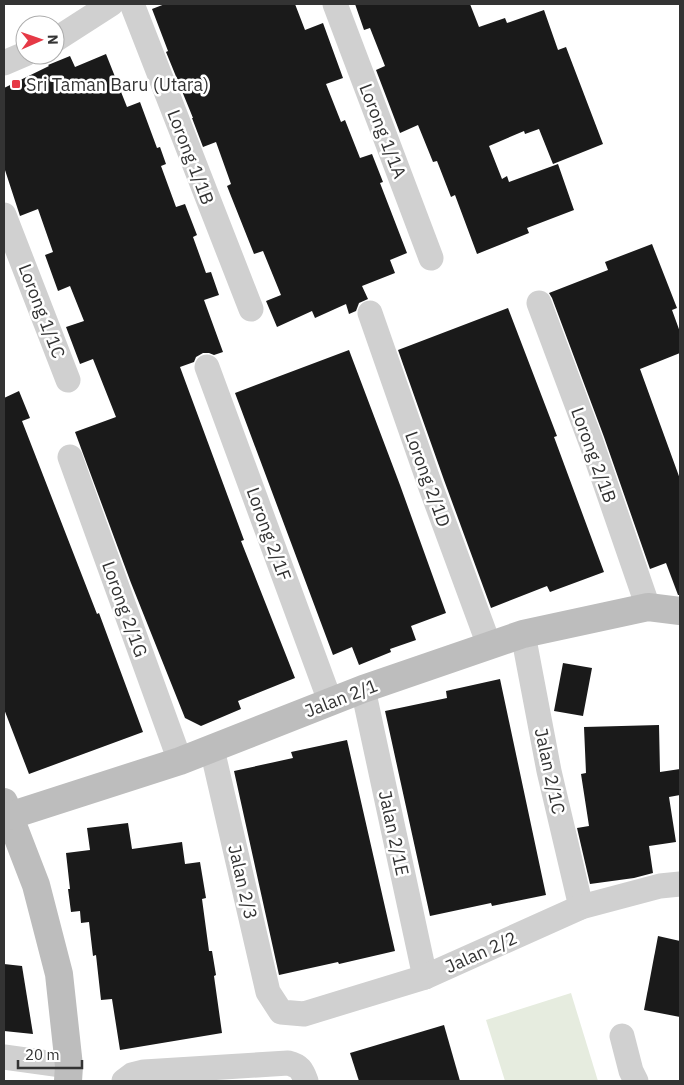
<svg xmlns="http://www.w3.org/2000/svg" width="684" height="1085" viewBox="0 0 684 1085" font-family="'IBM Plex Sans',sans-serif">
  <rect width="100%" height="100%" fill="#fff"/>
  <!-- green -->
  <path fill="#e6ecdf" d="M571,993L598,1081H505L486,1020Z"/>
  <!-- building -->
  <g fill="#1a1a1a">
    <path d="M165,4H295L305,30L323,23L343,78L326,84L341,122L345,120L360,158L372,154L383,182L380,183L407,253L390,260L395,273L362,286L368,299L359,303L356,311L349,314L346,304L315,318L312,311L277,327L266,301L281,295L263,251L254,254L227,186L231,184L216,142L203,147L192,118H193L166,52L168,51L152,9Z"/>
    <path d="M355,4H470L479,27L505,18L507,23L544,10L558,50L566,47L603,144L553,164L539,129L525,134L524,131L489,146L502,179L507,176L509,182L558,164L574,210L527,228L529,233L477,254L455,195L451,197L437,161L433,162L418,125L400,133L376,70L385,66L370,28L364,30Z"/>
    <path d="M106,54L127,107L140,102L157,148L160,147L166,164L161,166L176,207L185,204L197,235L193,237L206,273L211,272L219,295L204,300L223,352L214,355L209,353H203L196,357L194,362L180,367L244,540L241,541L295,678L238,701L241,709L201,726L185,718L131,583L75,432L116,417L93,359L80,364L66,327L84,321L70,286L58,291L45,255L53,252L38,209L20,216L4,167V88L49,66L48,65L70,56L75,67Z"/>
    <path d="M652,244L677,308L672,310L680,332V353L640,369L680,479V595H678L666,563L650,569L604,437L552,298L549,293L608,270L605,262Z"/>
    <path d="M508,308L557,436L554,437L604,572L550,592L547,586L491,608L444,480L398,350Z"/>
    <path d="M349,350L400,485L446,613L411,626L416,640L390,649L391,652L359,665L352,647L333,655L235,393Z"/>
    <path d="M19,391L30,418L22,421L97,614L99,613L143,732L29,774L4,709V398Z"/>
    <path d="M563,663L592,668L583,716L554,711Z"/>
    <path d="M500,679L546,895L492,906L491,903L430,916L385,711L447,698L446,691Z"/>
    <path d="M659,725L660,772L680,769V795L669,797L676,842L649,846L653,873L634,878L590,884L577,828L589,826L581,774L586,773L584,727Z"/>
    <path d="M347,740L395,951L339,964L338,962L279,975L234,771L293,758L291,752Z"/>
    <path d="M128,823L132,849L182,842L185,864L200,862L206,898L202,899L209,951H212L216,975L214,976L222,1033L120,1050L112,999L101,1000L96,955L93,956L89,922L81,923L80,911L71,912L68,889H70L66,853L90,850L87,828Z"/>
    <path d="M658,936L680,941V1017L644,1010Z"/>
    <path d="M4,964L22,966L33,1034L4,1031Z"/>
    <path d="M444,1025L460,1081H359L350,1053Z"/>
  </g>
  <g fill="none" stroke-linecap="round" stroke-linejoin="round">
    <!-- street -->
    <g stroke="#d0d0d0" stroke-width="25">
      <path d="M132,4L251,309"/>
      <path d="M335,4L431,258"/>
      <path d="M55,40L111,4"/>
      <path d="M4,63L25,54"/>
      <path d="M4,215L68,380"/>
      <path d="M539,303L591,442L648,607"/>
      <path d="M370,313L430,485L489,645"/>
      <path d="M207,367L330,701"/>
      <path d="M70,457L180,761"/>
      <path d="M523,634L549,771L581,907"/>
      <path d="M363,689L425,977"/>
      <path d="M212,749L268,992L281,1012L304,1014L425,977L581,907L660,886L680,884"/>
      <path d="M622,1036L631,1071L636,1081"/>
      <path d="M4,1057L69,1066"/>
      <path d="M124,1081L132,1075L144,1072L288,1063C300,1066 302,1070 306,1081"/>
    </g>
    <!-- secondary -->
    <g stroke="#bdbdbd" stroke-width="28">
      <path d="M4,802L36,885L59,974L69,1066L68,1081"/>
      <path d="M9,816L180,761L363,689L523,634L648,607L680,611"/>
    </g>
  </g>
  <!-- markers -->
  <rect fill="#e63946" stroke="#fff" stroke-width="2" x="11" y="79" width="10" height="10" rx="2.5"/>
  <g text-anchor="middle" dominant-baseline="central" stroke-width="5" stroke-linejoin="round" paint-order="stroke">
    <!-- poi labels -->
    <g font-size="18" fill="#333" stroke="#fff" text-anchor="start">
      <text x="26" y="84">Sri Taman Baru (Utara)</text>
    </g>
    <!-- street labels -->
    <g font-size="18" fill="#333" stroke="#fff">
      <text transform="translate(383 131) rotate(69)">Lorong 1/1A</text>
      <text transform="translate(191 157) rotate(69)">Lorong 1/1B</text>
      <text transform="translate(42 311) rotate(69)">Lorong 1/1C</text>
      <text transform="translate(594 455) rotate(70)">Lorong 2/1B</text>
      <text transform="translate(428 479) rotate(70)">Lorong 2/1D</text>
      <text transform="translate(269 534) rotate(70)">Lorong 2/1F</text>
      <text transform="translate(125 609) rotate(70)">Lorong 2/1G</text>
      <text transform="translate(341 698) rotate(-21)">Jalan 2/1</text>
      <text transform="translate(550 771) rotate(78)">Jalan 2/1C</text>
      <text transform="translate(394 833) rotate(78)">Jalan 2/1E</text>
      <text transform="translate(243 882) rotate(77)">Jalan 2/3</text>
      <text transform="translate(481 952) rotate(-24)">Jalan 2/2</text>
    </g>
  </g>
  <!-- border -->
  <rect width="684" height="1085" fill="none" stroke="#333333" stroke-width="10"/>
  <!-- north arrow -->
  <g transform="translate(40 40) rotate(88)"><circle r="24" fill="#ffffff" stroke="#adadad"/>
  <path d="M0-4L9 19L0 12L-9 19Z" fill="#e63946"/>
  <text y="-8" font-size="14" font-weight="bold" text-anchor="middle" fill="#333333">N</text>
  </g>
  <!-- scale -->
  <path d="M18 1060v8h64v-8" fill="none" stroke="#333333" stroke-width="2.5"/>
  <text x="25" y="1060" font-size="15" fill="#333333" stroke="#ffffff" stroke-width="4" paint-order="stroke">20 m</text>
</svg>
